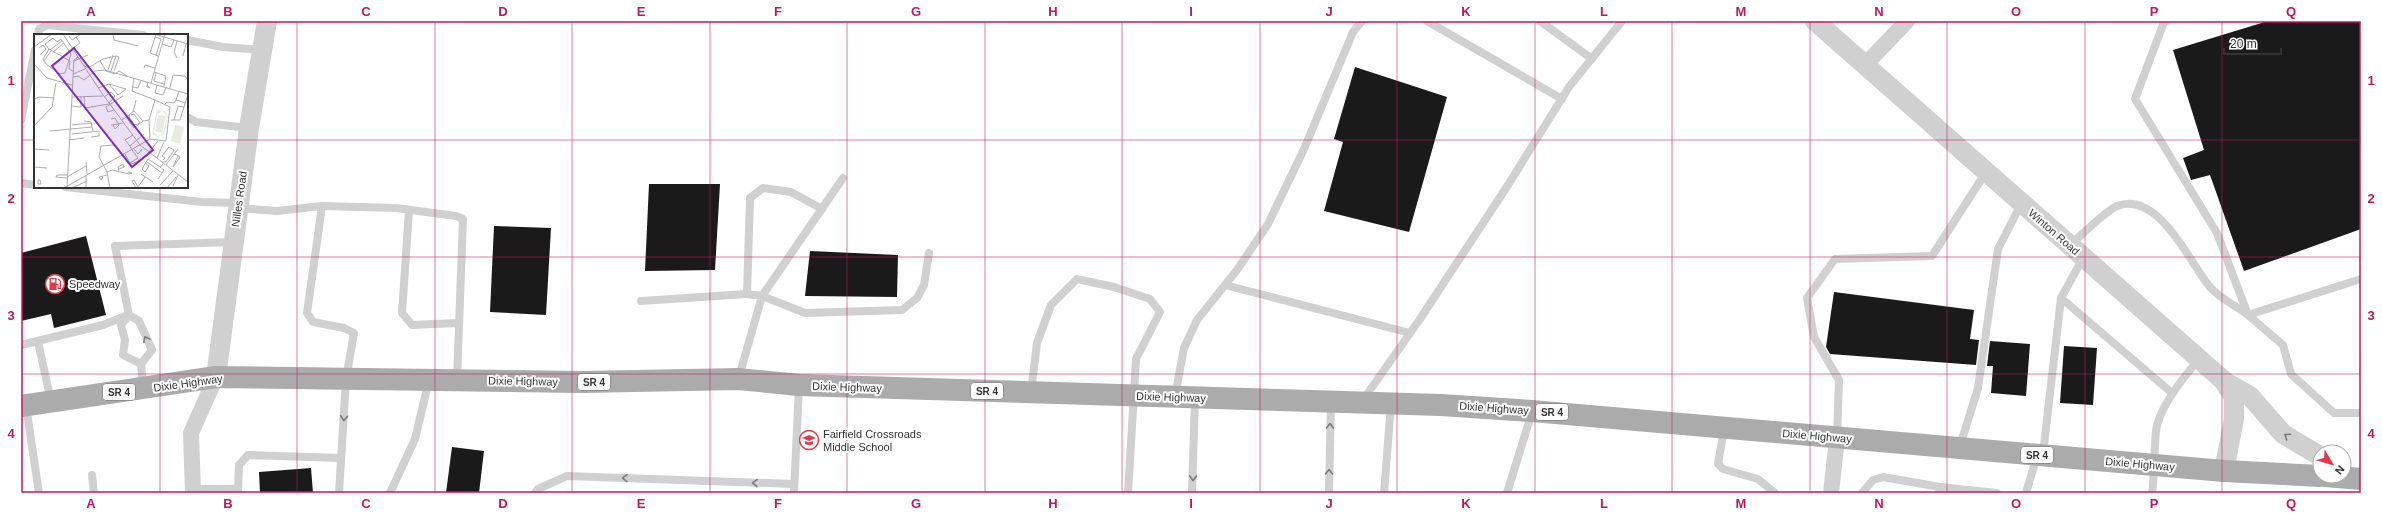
<svg xmlns="http://www.w3.org/2000/svg" width="2382" height="514" viewBox="0 0 2382 514" font-family="Arial,sans-serif">
  <rect width="100%" height="100%" fill="#fff"/>
  <!-- building -->
  <g fill="#1a1a1a">
    <path d="M2268,21H2361V229L2244,271L2210,175L2191,180L2183,158L2204,150L2173,50Z"/>
    <path d="M1355,67L1447,97L1409,232L1324,211L1343,142L1334,139Z"/>
    <path d="M649,184H720L715,270L645,271Z"/>
    <path d="M494,226L551,228L546,315L490,312Z"/>
    <path d="M86,236L106,315L54,328L51,314L21,321V253Z"/>
    <path d="M810,251L898,255L897,297L805,296Z"/>
    <path d="M1834,292L1974,310L1970,339L1979,340L1976,365L1830,354L1826,347Z"/>
    <path d="M1990,341L2030,344L2026,396L1991,393L1993,366H1987Z"/>
    <path d="M2064,346L2097,348L2093,405L2060,403Z"/>
    <path d="M452,447L484,451L479,493H446Z"/>
    <path d="M311,468L313,493H260L259,472Z"/>
  </g>
  <g fill="none" stroke-linecap="round" stroke-linejoin="round">
    <!-- service -->
    <g stroke="#d0d0d0" stroke-width="8">
      <path d="M1427,21L1562,99"/>
      <path d="M1540,21L1592,59"/>
      <path d="M2167,21L2164,22L2135,99L2217,233L2248,315L2283,345L2291,374L2334,413H2361"/>
      <path d="M38,35L39,29L48,25L83,29"/>
      <path d="M82,35L83,29L143,35"/>
      <path d="M187,40L223,47L261,50"/>
      <path d="M187,117L196,122L249,128"/>
      <path d="M21,120L35,50"/>
      <path d="M21,183L35,185"/>
      <path d="M65,187L202,202L238,203"/>
      <path d="M322,206L396,208L456,216L463,219L457,380"/>
      <path d="M239,208L277,211L322,206L307,313L313,322L344,328L354,333L346,379L339,493"/>
      <path d="M822,209L791,192L763,188L750,198L747,294L762,296L805,313L902,310L917,298L924,285L929,253"/>
      <path d="M409,210L402,313L412,325L459,323"/>
      <path d="M2070,245C2081,236 2105,211 2117,206C2158,190 2189,261 2209,286C2218,297 2236,306 2248,315L2361,279"/>
      <path d="M1225,285L1410,333"/>
      <path d="M2061,298L2172,393"/>
      <path d="M641,301L747,294"/>
      <path d="M129,315L121,325L125,340L123,355L141,364L152,350L139,321L129,315L115,246L233,242"/>
      <path d="M38,342L51,401"/>
      <path d="M21,345L103,325L128,315"/>
      <path d="M141,364L143,387"/>
      <path d="M739,377L762,296L843,178"/>
      <path d="M1031,392L1037,343L1051,305L1077,279L1114,287L1150,299L1160,312L1136,359L1128,493"/>
      <path d="M1175,396L1184,348L1197,320L1237,270L1268,224L1304,149L1353,32L1362,21"/>
      <path d="M1363,400L1420,319L1508,185L1569,87L1622,21"/>
      <path d="M26,406L39,493"/>
      <path d="M1724,429L1718,464L1723,469L1758,479L1775,493"/>
      <path d="M1837,437L1839,380L1814,337L1807,298L1835,259L1932,256L1986,172"/>
      <path d="M1960,446L1978,388L1998,249L2021,204"/>
      <path d="M2043,454L2061,298L2083,258"/>
      <path d="M92,475L94,493"/>
      <path d="M193,489H237"/>
      <path d="M238,493L239,465L248,455L341,458"/>
      <path d="M390,493L415,439L429,380"/>
      <path d="M535,493L538,489L567,476L794,484"/>
      <path d="M794,493L799,386"/>
      <path d="M1192,493L1195,398"/>
      <path d="M1329,493L1331,402"/>
      <path d="M1384,493L1391,404"/>
      <path d="M1507,493L1532,412"/>
      <path d="M1862,493L1873,480L1883,477L1940,487"/>
      <path d="M1939,493L1940,487L1997,493"/>
      <path d="M2026,493L2037,456"/>
      <path d="M2152,493C2155,472 2154,451 2156,431C2159,407 2184,377 2199,359"/>
    </g>
    <!-- minor -->
    <g stroke="#d0d0d0" stroke-width="16">
      <path d="M1865,65L1907,21"/>
      <path d="M193,493L191,433L216,377"/>
      <path d="M1831,493L1837,438"/>
    </g>
    <!-- tertiary -->
    <g stroke="#d0d0d0" stroke-width="20">
      <path d="M1815,21L2223,380L2234,397V419L2224,471"/>
      <path d="M216,377L249,128L267,21"/>
      <path d="M2225,382L2250,396L2283,434L2320,456"/>
    </g>
    <!-- primary -->
    <g stroke="#ababab" stroke-width="22">
      <path d="M21,406L216,377L583,382L738,379L799,385L1441,405L1532,411L2224,471L2320,476"/>
      <path d="M2325,476L2361,479"/>
    </g>
  </g>
  <!-- one-way arrows -->
  <defs><path id="oneway-chevron" d="M-2-3.5L2.5 0L-2 3.5" fill="none" stroke-width="1.6" stroke-linecap="round" stroke-linejoin="round"/></defs>
  <g stroke="#7a7a7a">
    <use href="#oneway-chevron" transform="translate(146 339) rotate(-118)"/>
    <use href="#oneway-chevron" transform="translate(344 418) rotate(94)"/>
    <use href="#oneway-chevron" transform="translate(1330 426) rotate(-89)"/>
    <use href="#oneway-chevron" transform="translate(2287 436) rotate(-145)"/>
    <use href="#oneway-chevron" transform="translate(1329 472) rotate(-89)"/>
    <use href="#oneway-chevron" transform="translate(625 478) rotate(-178)"/>
    <use href="#oneway-chevron" transform="translate(1193 478) rotate(92)"/>
    <use href="#oneway-chevron" transform="translate(755 483) rotate(-178)"/>
  </g>
  <!-- grid -->
  <path fill="none" stroke="#c2185b" stroke-width="1" stroke-opacity="0.55" d="M160,21V35M297,21V493M435,21V493M572,21V493M710,21V493M847,21V493M985,21V493M1122,21V493M1260,21V493M1397,21V493M1535,21V493M1672,21V493M1810,21V493M1947,21V493M2085,21V493M2222,21V493M21,140H35M187,140H2361M160,187V493M21,257H2361M21,374H2361"/>
  <!-- icons -->
  <defs>
    <symbol id="fuel-ring" viewBox="-11 -11 22 22"><circle r="9.5" fill="#fff" stroke="#e63946" stroke-width="1.5"/><path d="M-5.5-6h7V0h2V4h1.3V-2.5L3-4.5l.8-.8L6-3V5H2.5V1h-1V6h-7ZM-4.2-4.7v3.2H.2V-4.7Z" fill="#e63946"/></symbol>
    <symbol id="school-ring" viewBox="-11 -11 22 22"><circle r="9.5" fill="#fff" stroke="#e63946" stroke-width="1.5"/><path d="M0-5L7-2L0 1L-7-2ZM-4 1L0 2.5L4 1V4Q0 6-4 4Z" fill="#e63946"/></symbol>
  </defs>
  <g fill-rule="evenodd">
    <use href="#fuel-ring" x="44" y="273" width="22" height="22"/>
    <use href="#school-ring" x="798" y="429" width="22" height="22"/>
  </g>
  <g text-anchor="middle" dominant-baseline="central" stroke-width="4" stroke-linejoin="round" paint-order="stroke">
    <!-- shield labels -->
    <g fill="#fff" stroke="#707070" stroke-width="1">
      <rect x="578" y="374" width="32" height="16" rx="3"/>
      <rect x="971" y="383" width="32" height="16" rx="3"/>
      <rect x="103" y="384" width="32" height="16" rx="3"/>
      <rect x="1536" y="404" width="32" height="16" rx="3"/>
      <rect x="2021" y="447" width="32" height="16" rx="3"/>
    </g>
    <g font-size="10" font-weight="bold" fill="#333">
      <text x="594" y="382">SR 4</text>
      <text x="987" y="391">SR 4</text>
      <text x="119" y="392">SR 4</text>
      <text x="1552" y="412">SR 4</text>
      <text x="2037" y="455">SR 4</text>
    </g>
    <!-- street labels -->
    <g font-size="11" fill="#333" stroke="#fff">
      <text transform="translate(239 199) rotate(-82)">Nilles Road</text>
      <text transform="translate(2054 232) rotate(41)">Winton Road</text>
      <text transform="translate(523 381) rotate(1)">Dixie Highway</text>
      <text transform="translate(188 383) rotate(-8)">Dixie Highway</text>
      <text transform="translate(847 387) rotate(2)">Dixie Highway</text>
      <text transform="translate(1171 397) rotate(2)">Dixie Highway</text>
      <text transform="translate(1494 408) rotate(4)">Dixie Highway</text>
      <text transform="translate(1817 436) rotate(5)">Dixie Highway</text>
      <text transform="translate(2140 464) rotate(5)">Dixie Highway</text>
    </g>
    <!-- poi labels -->
    <g font-size="11" fill="#333" stroke="#fff" text-anchor="start">
      <text x="69" y="284">Speedway</text>
      <text x="823" y="434">Fairfield Crossroads<tspan x="823" dy="13">Middle School</tspan></text>
    </g>
  </g>
  <!-- overview -->
  <g transform="translate(34 34)">
    <rect width="154" height="154" fill="#fff"/>
    <path d="M123,76L131,77L134,83L130,100L124,103L118,100ZM129,77L133,83L129,99L124,102L120,98L123,81ZM124,81L132,82L128,99L121,97ZM141,91L150,93L146,110L137,107Z" fill="#e6ecdf" fill-rule="evenodd"/>
    <path fill="none" stroke="#adadad" stroke-width="1" d="M29,0L67,58L106,111L154,148M79,0L80,6L104,12M120,0L154,10M122,0L116,19L124,22M35,2L38,6L47,0M121,3L127,5L122,21M19,4L23,8L27,5L37,20L31,39L26,40L12,30L9,25L15,15L11,10ZM128,10L137,13L140,6M0,13L18,0M5,14L9,11L12,15L6,21M15,15L36,27L35,35L39,37M38,15L46,9L42,3M16,16L28,7M19,18L30,9M149,22L152,10M143,24L140,18L143,7M10,27L17,17M40,27L54,21M66,27L72,37L81,40L85,37L93,42M0,30L13,44L38,51M49,31L54,34L69,25L82,22M110,34L111,31L121,34M74,36L79,21M77,37L82,22L85,23L80,37M120,38L132,42L130,52M122,39L120,47L130,50M39,40L51,35M39,43L44,42L50,46L61,37L71,36L154,60M100,44L98,57L121,66M117,49L131,0M75,50L84,61L92,55M113,51L116,54L113,53V52L114,48M123,51L121,59L129,61L132,53M99,53L104,54L107,46M64,54L75,50L92,55M136,54L139,41L151,42L154,46M145,57L142,66L151,69M38,63L69,62M50,63L51,74L75,70M70,63L77,58L81,62L75,69M0,65L5,63L20,64M131,70L133,68L140,69L142,66M37,72L47,73V63M80,76L74,78L72,73L89,62M99,78L102,66M96,80L95,83L101,91L106,89L100,80L97,81M92,83L100,94L109,87L115,86L116,105M77,85L81,84L85,91L81,95L79,91M88,86L100,77L109,87M137,86H146L154,60M140,86L144,72L150,73M50,87L57,88L59,97M38,91L57,89M77,91L89,89M0,92L18,73L22,49M16,97L58,93M38,100L65,97V102L57,103M35,106L50,104M96,112L91,106L99,101M0,115L15,116M100,115L104,120L108,115L107,117M98,116L96,112L110,100M115,118L124,107M91,120L96,129L104,124L98,116M140,120L145,122L146,123L139,133L144,122M123,124L130,108M52,128L53,140M113,128L128,139M128,128H132L140,116L135,113L128,122L131,124L129,126M96,129L97,130L105,127L104,125M111,129L115,132L111,138L108,135L114,125L126,133L129,130M132,131L144,115M0,133L13,134M85,137L84,133L89,130L90,133L85,135M73,138L65,123L67,112L80,111L89,121M73,138L78,136L95,140L98,139L94,138M73,138L76,154M107,140L119,148M52,141V154M33,143L52,132M69,143L67,146L65,143L73,141M33,144L22,143L23,141H33M124,145L130,136L126,133M4,146H6L7,150H4ZM126,151L139,137M139,152L144,141M104,153L111,143M30,154L116,105L132,107L136,73L121,66L115,86M33,154L40,26L44,23M38,154L53,147M102,154L98,147L100,146L104,153M133,154L142,143"/>
    <path fill="#7b2cbf" fill-opacity="0.15" stroke="#7b2cbf" stroke-width="2" d="M40,14L119,116L98,133L18,32Z"/>
    <rect width="154" height="154" fill="none" stroke="#333" stroke-width="2"/>
  </g>
  <!-- border -->
  <rect width="2382" height="514" fill="none" stroke="#ffffff" stroke-width="44"/>
  <!-- north arrow -->
  <g transform="translate(2332 464) rotate(128)"><circle r="19" fill="#ffffff" stroke="#adadad"/>
  <path d="M0-3L7 15L0 10L-7 15Z" fill="#e63946"/>
  <text y="-6" font-size="11" font-weight="bold" text-anchor="middle" fill="#333333">N</text>
  </g>
  <!-- scale -->
  <path d="M2224 48v6h57v-6" fill="none" stroke="#333333" stroke-width="2"/>
  <text x="2230" y="48" font-size="12" fill="#333333" stroke="#ffffff" stroke-width="3" paint-order="stroke">20 m</text>
  <rect x="22" y="22" width="2338" height="470" fill="none" stroke="#c2185b" stroke-width="1.5"/>
  <g font-size="13" text-anchor="middle" font-weight="bold" fill="#c2185b">
    <text x="91" y="16">A</text>
    <text x="228" y="16">B</text>
    <text x="366" y="16">C</text>
    <text x="503" y="16">D</text>
    <text x="641" y="16">E</text>
    <text x="778" y="16">F</text>
    <text x="916" y="16">G</text>
    <text x="1053" y="16">H</text>
    <text x="1191" y="16">I</text>
    <text x="1329" y="16">J</text>
    <text x="1466" y="16">K</text>
    <text x="1604" y="16">L</text>
    <text x="1741" y="16">M</text>
    <text x="1879" y="16">N</text>
    <text x="2016" y="16">O</text>
    <text x="2154" y="16">P</text>
    <text x="2291" y="16">Q</text>
    <text x="11" y="85">1</text>
    <text x="2371" y="85">1</text>
    <text x="11" y="203">2</text>
    <text x="2371" y="203">2</text>
    <text x="11" y="320">3</text>
    <text x="2371" y="320">3</text>
    <text x="11" y="438">4</text>
    <text x="2371" y="438">4</text>
    <text x="91" y="508">A</text>
    <text x="228" y="508">B</text>
    <text x="366" y="508">C</text>
    <text x="503" y="508">D</text>
    <text x="641" y="508">E</text>
    <text x="778" y="508">F</text>
    <text x="916" y="508">G</text>
    <text x="1053" y="508">H</text>
    <text x="1191" y="508">I</text>
    <text x="1329" y="508">J</text>
    <text x="1466" y="508">K</text>
    <text x="1604" y="508">L</text>
    <text x="1741" y="508">M</text>
    <text x="1879" y="508">N</text>
    <text x="2016" y="508">O</text>
    <text x="2154" y="508">P</text>
    <text x="2291" y="508">Q</text>
  </g>
</svg>
